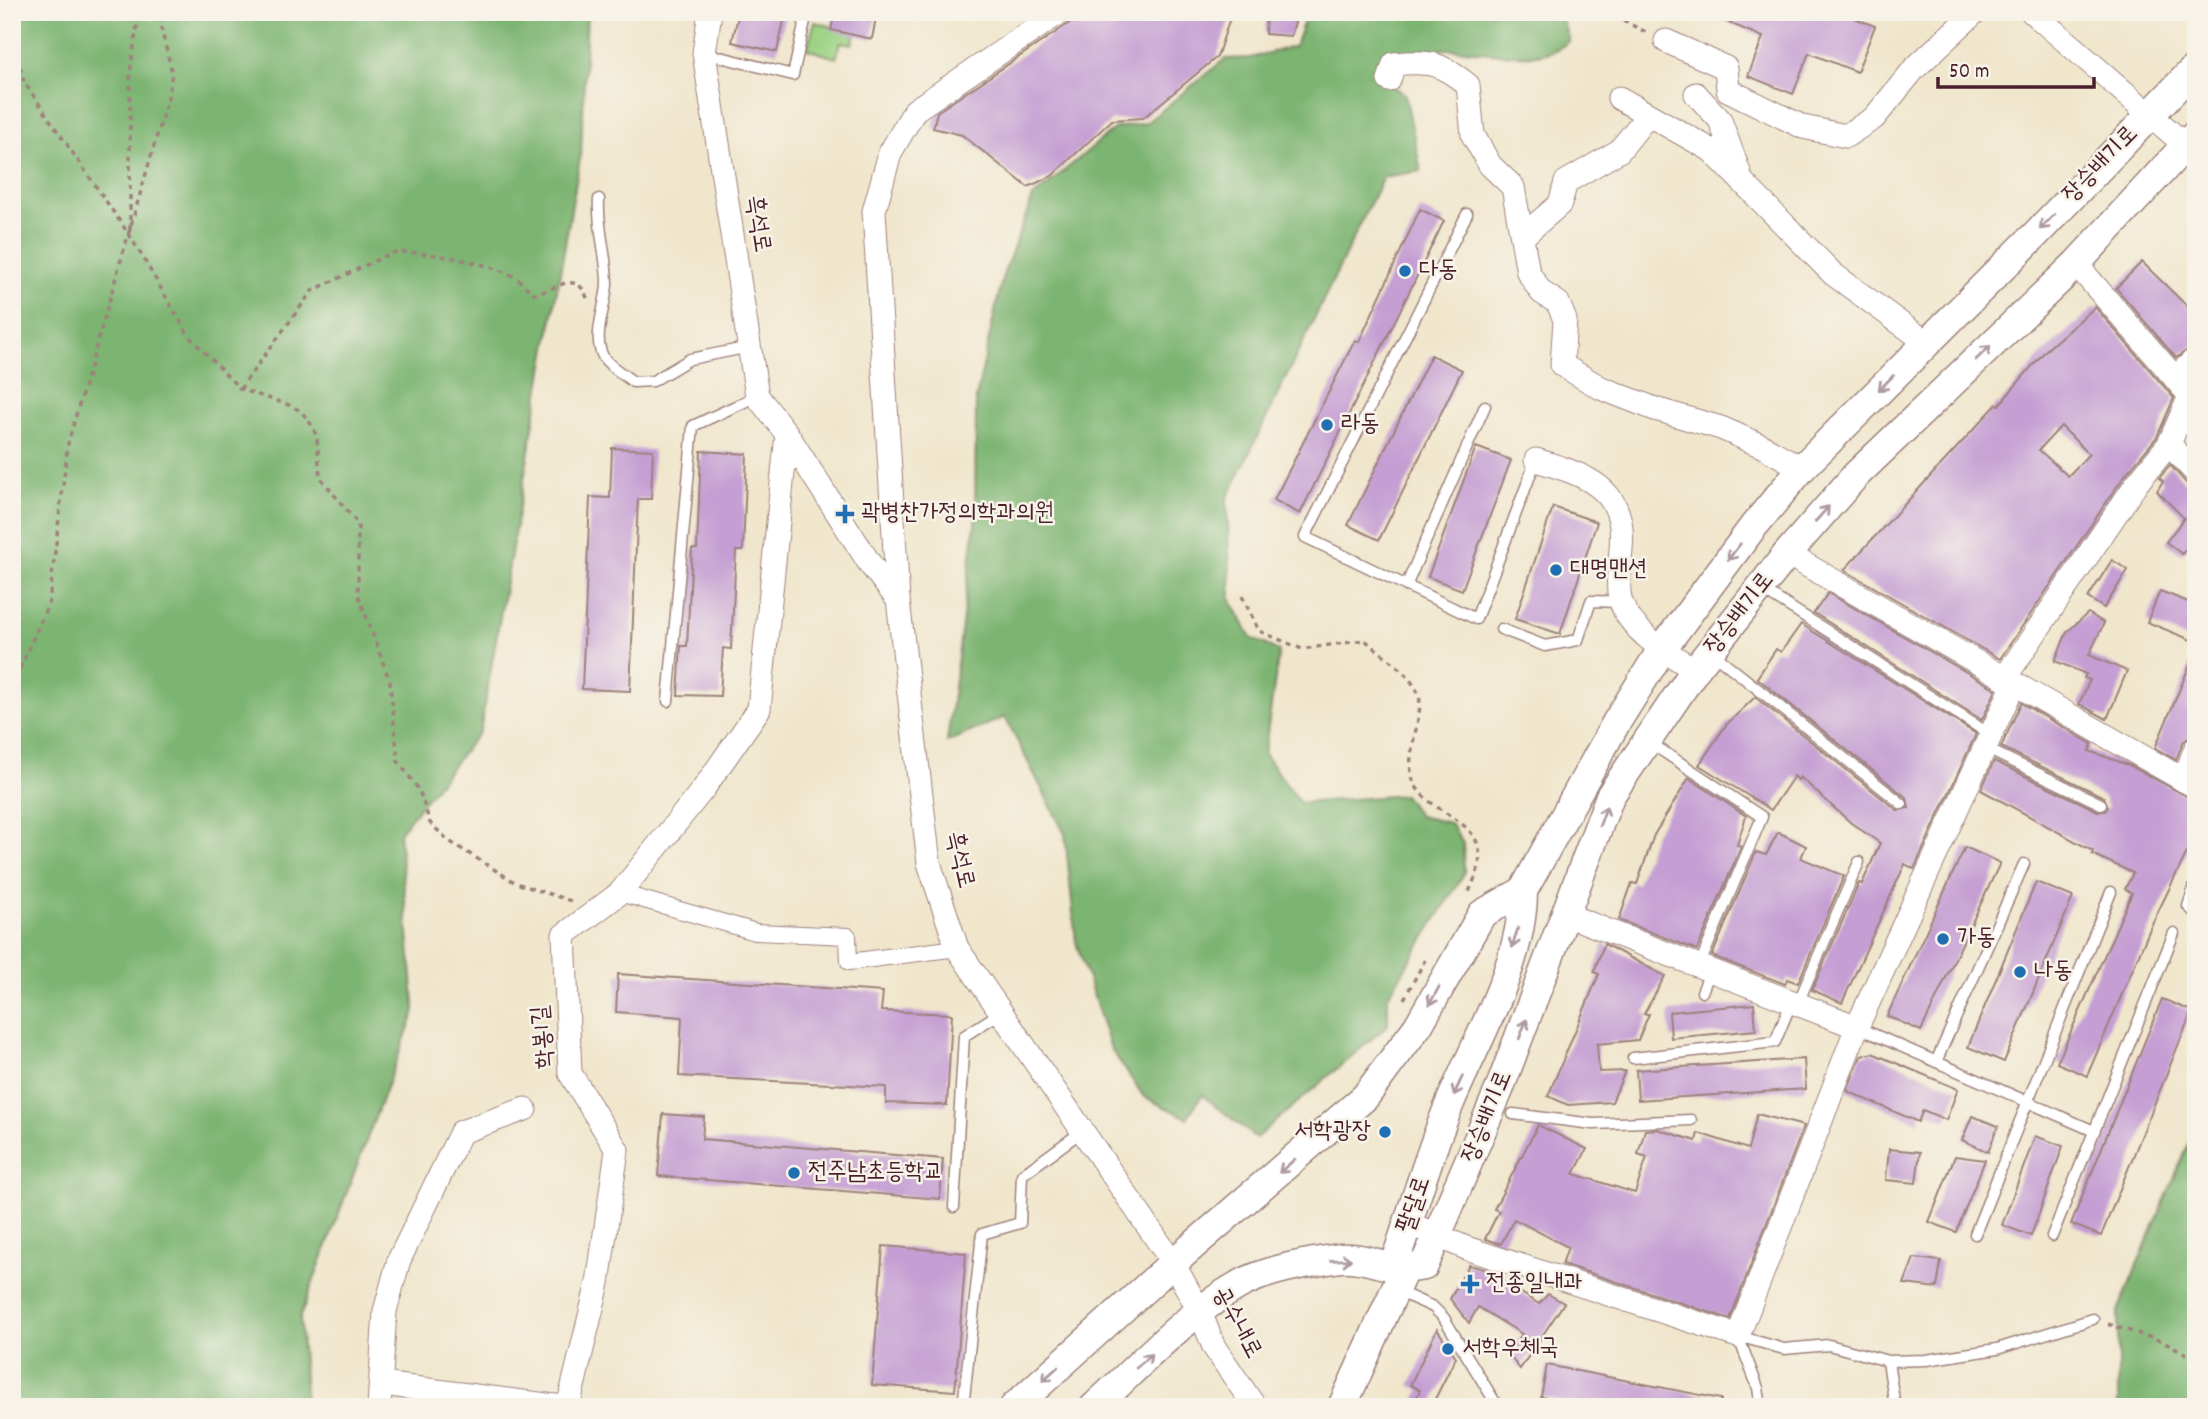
<svg xmlns="http://www.w3.org/2000/svg" width="2208" height="1419" viewBox="0 0 2208 1419" font-family="Dekko,'Poor Story',sans-serif">
  <rect width="100%" height="100%" fill="#f7f3e8"/>
  <filter id="ink" filterUnits="userSpaceOnUse"><feTurbulence type="fractalNoise" baseFrequency=".0143" numOctaves="2"/><feDisplacementMap in="SourceGraphic" scale="14" xChannelSelector="R" yChannelSelector="G"/><feConvolveMatrix kernelMatrix="1 2 1 2 8 2 1 2 1" color-interpolation-filters="sRGB"/></filter>
  <filter id="wash" filterUnits="userSpaceOnUse"><feTurbulence type="fractalNoise" baseFrequency=".00686" numOctaves="4" result="noise"/><feDisplacementMap in="SourceGraphic" scale="28" xChannelSelector="R" yChannelSelector="G"/><feGaussianBlur stdDeviation="1.57" result="paint"/><feColorMatrix in="noise" values="0 0 0 0 0 0 0 0 0 0 0 0 0 0 0 0 0 1.4 0 .05"/><feComposite in="paint" operator="in"/></filter>
  <g filter="url(#wash)">
    <rect width="100%" height="100%" fill="#f0e6cc"/>
    <!-- green -->
    <path fill="#9bd283" stroke="#727857" stroke-width="2" d="M815,22L855,33L852,44L841,42L836,58L807,49Z"/>
    <!-- forest -->
    <g fill="#7cb471" stroke="#636a4e" stroke-width="2">
      <path d="M12,12H587L581,153L480,731L399,833L415,1011L300,1317L306,1407H12Z"/>
      <path d="M1307,12H1550L1561,17L1569,40C1543,69 1482,48 1447,49C1430,50 1411,57 1394,61L1381,80L1405,94L1421,171L1383,177L1227,499L1231,600L1251,638L1279,651L1264,754L1300,803L1404,795L1419,816L1450,823L1463,843L1464,874L1388,996V1025L1256,1138L1202,1095L1187,1118L1144,1097L1111,1049L1076,942L1065,834L1005,717L947,742L975,524L976,398L1003,275L1033,197L1115,128L1146,123L1225,59L1250,58L1295,46Z"/>
      <path d="M2196,1126V1407H2118V1311Z"/>
    </g>
    <g id="blocks">
      <!-- building -->
      <g fill="#c59ed3" fill-rule="evenodd">
        <path d="M739,12H786L777,52L732,42Z"/>
        <path d="M835,12H877L872,39L831,30Z"/>
        <path d="M1079,12H1232L1217,57L1143,118L1112,120L1052,176L1028,187L962,135L933,128L937,112L1068,24Z"/>
        <path d="M1266,12H1298L1291,36L1265,34Z"/>
        <path d="M1703,12H1839L1875,26L1857,72L1809,53L1793,94L1748,76L1763,37Z"/>
        <path d="M1420,209L1444,221L1300,514L1274,500L1355,340L1359,342Z"/>
        <path d="M2142,262L2196,315V344L2176,358L2116,288Z"/>
        <path d="M2095,307L2174,398L2157,437L2125,475L2000,659L1844,570L1997,404L1999,405L2045,351ZM2061,426L2089,454L2068,476L2039,450Z"/>
        <path d="M1431,355L1462,370L1379,540L1348,525Z"/>
        <path d="M1476,447L1511,460L1462,590L1428,577Z"/>
        <path d="M612,448L653,450L651,499H638L630,691L582,689L590,497L610,498Z"/>
        <path d="M701,451L747,454L743,551H736L731,649L723,648L720,696L678,695L681,646H687L692,549H697Z"/>
        <path d="M2170,465L2186,483L2196,487V536L2182,554L2166,542L2184,518L2157,491L2163,481L2159,478Z"/>
        <path d="M1553,507L1597,522L1560,634L1515,619Z"/>
        <path d="M2112,560L2128,570L2104,608L2088,598Z"/>
        <path d="M2160,591L2196,605V642L2147,622Z"/>
        <path d="M1828,593L1994,688L1996,690L1982,720L1814,613Z"/>
        <path d="M2088,613L2104,623L2089,655L2127,671L2107,719L2079,704L2090,680L2084,678L2086,674L2055,661L2067,632Z"/>
        <path d="M1801,624L1976,734L1914,869L1905,864L1842,1003L1812,990L1859,883L1862,884L1880,843L1851,823L1800,777L1798,780L1794,776L1771,810L1699,765L1726,725L1755,697L1897,810L1909,808L1907,798L1757,678L1776,649L1781,652Z"/>
        <path d="M2196,650V726L2192,735L2183,742L2176,760L2155,748Z"/>
        <path d="M2021,703L2092,744L2089,751L2131,766L2196,801V834L2152,924L2087,1076L2057,1063L2132,893L2125,889L2133,873L2092,854L2093,851L1981,790L1994,761L2098,811H2105L2108,807L2104,797L2001,747Z"/>
        <path d="M1689,778L1746,816L1737,845L1741,847L1697,950L1619,920L1632,883L1637,884L1654,835Z"/>
        <path d="M1778,832L1806,846L1801,858L1844,876L1798,983L1787,979L1785,984L1712,956L1756,852L1766,855Z"/>
        <path d="M1965,847L2000,863L1921,1031L1887,1016Z"/>
        <path d="M2036,882L2073,897L2004,1062L1968,1047Z"/>
        <path d="M1604,944L1665,976L1644,1014H1649L1638,1040L1597,1044L1599,1072L1625,1071L1612,1102L1568,1105L1548,1096L1599,974L1594,972Z"/>
        <path d="M618,974L883,992L881,1011L952,1014L947,1105L886,1103V1087L679,1076L682,1017L616,1012Z"/>
        <path d="M2162,999L2192,1011L2101,1236L2071,1224Z"/>
        <path d="M1754,1004L1756,1030L1671,1038L1669,1012Z"/>
        <path d="M1872,1053L1958,1089L1946,1120L1923,1110L1918,1122L1847,1091L1861,1056Z"/>
        <path d="M1804,1059L1806,1089L1638,1100L1636,1070Z"/>
        <path d="M663,1114L704,1117L702,1139L943,1159L940,1199L658,1176Z"/>
        <path d="M1757,1114L1804,1126L1730,1319L1562,1264L1568,1247L1514,1219L1501,1244L1485,1239L1499,1211L1494,1209L1538,1125L1587,1149L1574,1174L1635,1193L1647,1157L1638,1154L1645,1130L1657,1129L1696,1141L1698,1133L1748,1149Z"/>
        <path d="M1972,1116L1998,1126L1988,1152L1962,1140Z"/>
        <path d="M2035,1136L2063,1146L2031,1236L2002,1225Z"/>
        <path d="M1889,1149L1920,1152L1916,1183L1886,1180Z"/>
        <path d="M1955,1156L1985,1160L1956,1232L1929,1222Z"/>
        <path d="M883,1246L966,1253L955,1391L872,1385Z"/>
        <path d="M1914,1258L1941,1261L1937,1288L1904,1284Z"/>
        <path d="M1469,1265L1488,1270L1487,1272L1539,1304L1548,1294L1564,1303L1520,1369L1508,1354L1522,1334L1478,1307L1469,1323L1450,1299Z"/>
        <path d="M1437,1329L1456,1357L1431,1407H1412L1420,1390L1410,1385Z"/>
        <path d="M1547,1365L1721,1399V1407H1592L1541,1397Z"/>
      </g>
    </g>
  </g>
  <g filter="url(#ink)">
    <use href="#blocks" fill-opacity="0" stroke="#9d827c" stroke-width="2"/>
    <g fill="none" stroke-linecap="round" stroke-linejoin="round">
      <defs>
        <g id="service">
          <path d="M704,53L793,75L807,12"/>
          <path d="M599,199C597,228 607,255 607,284C606,307 591,338 604,358C610,367 625,375 633,382L653,381L690,359L750,347"/>
          <path d="M1467,214L1305,537L1476,619L1536,460"/>
          <path d="M1406,586L1485,406"/>
          <path d="M1760,588L1991,735"/>
          <path d="M1501,629L1545,646L1578,640L1591,601L1621,602"/>
          <path d="M1710,651L1902,804"/>
          <path d="M668,701L693,426L757,396"/>
          <path d="M1649,742L1762,817L1700,964"/>
          <path d="M1985,748L2101,804"/>
          <path d="M2196,882L2188,906L2196,914"/>
          <path d="M1702,992L1711,969"/>
          <path d="M1798,1003L1859,862"/>
          <path d="M1857,1027L2094,1131"/>
          <path d="M1633,1058L1775,1042L1792,1001"/>
          <path d="M1936,1062L2024,864"/>
          <path d="M1513,1114L1593,1124L1691,1120"/>
          <path d="M954,1207L964,1036L1000,1013"/>
          <path d="M1975,1234L2111,892"/>
          <path d="M2052,1236L2174,933"/>
          <path d="M1397,1291L1433,1307L1444,1318L1498,1407"/>
          <path d="M1738,1336L1784,1349L1829,1345L1888,1361L1926,1360L1997,1349L2093,1319"/>
          <path d="M1738,1336L1758,1388L1761,1407"/>
          <path d="M1888,1361L1895,1407"/>
          <path d="M963,1407L982,1234L1020,1223L1022,1175L1081,1132"/>
        </g>
        <path id="pedestrian" d="M620,893L756,932L848,936L849,962L957,948"/>
        <g id="minor">
          <path d="M710,12L704,53L757,396L787,434L870,564L898,600L929,863L957,948L1173,1263L1200,1312L1214,1347L1255,1407"/>
          <path d="M2032,12L2185,145"/>
          <path d="M1666,41L1726,68L1728,90L1803,127L1846,136L1874,118L1915,68L1975,12"/>
          <path d="M1389,80L1394,64C1431,60 1440,63 1468,85L1473,135L1490,165L1513,187L1528,272L1541,292L1558,303L1565,320L1562,365L1601,388L1655,409L1721,428L1762,446L1802,468"/>
          <path d="M1696,94L1720,120L1740,175"/>
          <path d="M1619,98L1711,150L1833,274L1926,342"/>
          <path d="M1523,236L1560,204L1566,182L1619,151L1648,115"/>
          <path d="M2076,264L2175,378L2196,358"/>
          <path d="M2175,378L2190,396L2169,444L2196,473"/>
          <path d="M1536,460C1586,475 1627,488 1621,549C1620,565 1616,587 1621,602C1632,634 1669,653 1695,670"/>
          <path d="M1787,554L2196,787"/>
          <path d="M898,600L874,211L890,153L915,110L1060,12"/>
          <path d="M2004,679L2137,483L2169,444"/>
          <path d="M2183,780L2196,748"/>
          <path d="M1567,915L1857,1027"/>
          <path d="M1408,1223L1466,1248L1738,1336L1857,1027L2014,684"/>
          <path d="M382,1384L563,1407"/>
          <path d="M379,1407L385,1311L399,1260L461,1132L525,1109"/>
          <path d="M568,1407L598,1283L617,1150L570,1073L564,935L620,893L704,788L759,709L787,434"/>
        </g>
        <g id="tertiary">
          <path d="M1404,1270L1397,1256C1414,1205 1429,1153 1450,1103C1477,1038 1523,964 1523,891L1616,723L1662,649L1753,527L1802,468L2036,234L2196,67"/>
          <path d="M1014,1407L1173,1263L1365,1097L1418,1026L1482,914L1523,891"/>
          <path d="M1094,1407C1139,1366 1184,1316 1237,1286C1267,1269 1307,1263 1340,1258C1367,1255 1389,1273 1424,1266L1499,1090L1610,796L1695,670L1787,554L1856,475L2076,264L2196,134"/>
          <path d="M1342,1407L1404,1270"/>
        </g>
      </defs>
      <!-- service casing -->
      <use href="#service" stroke="#9d827c" stroke-width="13"/>
      <!-- pedestrian casing -->
      <use href="#pedestrian" stroke="#9d827c" stroke-width="18"/>
      <!-- minor casing -->
      <use href="#minor" stroke="#9d827c" stroke-width="25"/>
      <!-- tertiary casing -->
      <use href="#tertiary" stroke="#9d827c" stroke-width="31"/>
      <!-- path -->
      <g stroke="#9d827c" stroke-width="3.5" stroke-dasharray="5 5" stroke-linecap="butt">
        <path d="M1605,12L1648,33"/>
        <path d="M12,38L24,82L130,236L189,336L240,389L289,405L301,411L313,427L317,438L320,477L358,524V594L390,682L398,761L419,790L430,823L449,841L516,883L574,902"/>
        <path d="M130,230V73L139,12"/>
        <path d="M240,389L312,291L391,253C417,249 492,263 515,277C522,281 527,290 535,294C556,290 578,267 588,301"/>
        <path d="M1242,596L1259,631L1302,649L1365,640C1383,655 1408,671 1418,693C1426,710 1405,751 1412,777C1423,816 1487,816 1479,865C1477,875 1471,886 1468,895"/>
        <path d="M12,687L49,602L68,443L169,94L172,72L157,12"/>
        <path d="M1404,999L1425,960"/>
        <path d="M2108,1324L2165,1342L2196,1359"/>
        <path d="M2196,1371V1377"/>
      </g>
      <!-- service -->
      <use href="#service" stroke="#fff" stroke-width="10"/>
      <!-- pedestrian -->
      <use href="#pedestrian" stroke="#fff" stroke-width="16"/>
      <!-- minor -->
      <use href="#minor" stroke="#fff" stroke-width="23"/>
      <!-- tertiary -->
      <use href="#tertiary" stroke="#fff" stroke-width="28"/>
    </g>
    <!-- one-way arrows -->
    <defs><path id="oneway-shaft" d="M-6 0H5M1.5-3L5.5 0L1.5 3" fill="none" stroke-width="1.6" stroke-linecap="round" stroke-linejoin="round" transform="scale(1.75)"/></defs>
    <g stroke="#ae9aa0">
      <use href="#oneway-shaft" transform="translate(2047 222) rotate(134)"/>
      <use href="#oneway-shaft" transform="translate(1983 353) rotate(-44)"/>
      <use href="#oneway-shaft" transform="translate(1886 383) rotate(135)"/>
      <use href="#oneway-shaft" transform="translate(1822 514) rotate(-49)"/>
      <use href="#oneway-shaft" transform="translate(1734 552) rotate(127)"/>
      <use href="#oneway-shaft" transform="translate(1603 816) rotate(-70)"/>
      <use href="#oneway-shaft" transform="translate(1515 938) rotate(106)"/>
      <use href="#oneway-shaft" transform="translate(1434 996) rotate(119)"/>
      <use href="#oneway-shaft" transform="translate(1523 1029) rotate(-69)"/>
      <use href="#oneway-shaft" transform="translate(1458 1086) rotate(115)"/>
      <use href="#oneway-shaft" transform="translate(1287 1166) rotate(139)"/>
      <use href="#oneway-shaft" transform="translate(1341 1260) rotate(-2)"/>
      <use href="#oneway-shaft" transform="translate(1144 1361) rotate(-42)"/>
      <use href="#oneway-shaft" transform="translate(1050 1374) rotate(138)"/>
    </g>
  </g>
  <!-- markers -->
  <g fill="#1f6fb2" stroke="#f7f3e8" stroke-width="2.5">
    <circle cx="1405" cy="271" r="7"/>
    <circle cx="1327" cy="425" r="7"/>
    <path d="M841.5 503.5h7v7h7v7h-7v7h-7v-7h-7v-7h7z"/>
    <circle cx="1556" cy="570" r="7"/>
    <circle cx="1943" cy="939" r="7"/>
    <circle cx="2020" cy="972" r="7"/>
    <circle cx="1385" cy="1132" r="7"/>
    <circle cx="794" cy="1173" r="7"/>
    <path d="M1466.5 1273.5h7v7h7v7h-7v7h-7v-7h-7v-7h7z"/>
    <circle cx="1448" cy="1349" r="7"/>
  </g>
  <g text-anchor="middle" dominant-baseline="central" stroke-width="5" stroke-linejoin="round" paint-order="stroke">
    <!-- street labels -->
    <g font-size="24" fill="#4a1f2b" stroke="#f7f3e8">
      <text transform="translate(2101 165) rotate(-46)">장승배기로</text>
      <text transform="translate(757 224) rotate(81)">흑석로</text>
      <text transform="translate(1740 614) rotate(-52)">장승배기로</text>
      <text transform="translate(959 860) rotate(77)">흑석로</text>
      <text transform="translate(544 1037) rotate(-95)">학봉1길</text>
      <text transform="translate(1488 1117) rotate(-68)">장승배기로</text>
      <text transform="translate(1415 1205) rotate(-71)">팔달로</text>
      <text transform="translate(1236 1323) rotate(62)">공수내로</text>
    </g>
    <!-- poi labels -->
    <g font-size="24" fill="#4a1f2b" stroke="#f7f3e8" text-anchor="start">
      <text x="1419" y="271">다동</text>
      <text x="1341" y="425">라동</text>
      <text x="861" y="514">곽병찬가정의학과의원</text>
      <text x="1570" y="570">대명맨션</text>
      <text x="1957" y="939">가동</text>
      <text x="2034" y="972">나동</text>
      <text x="1371" y="1132" text-anchor="end">서학광장</text>
      <text x="808" y="1173">전주남초등학교</text>
      <text x="1486" y="1284">전종일내과</text>
      <text x="1462" y="1349">서학우체국</text>
    </g>
  </g>
  <!-- margin -->
  <rect width="2208" height="1419" fill="none" stroke="#f7f3e8" stroke-width="42"/>
  <!-- scale -->
  <path d="M1938 77v10h156v-10" fill="none" stroke="#4a1f2b" stroke-width="3.5"/>
  <text x="1949" y="77" font-size="21" fill="#4a1f2b" stroke="#f7f3e8" stroke-width="5" paint-order="stroke">50 m</text>
</svg>
